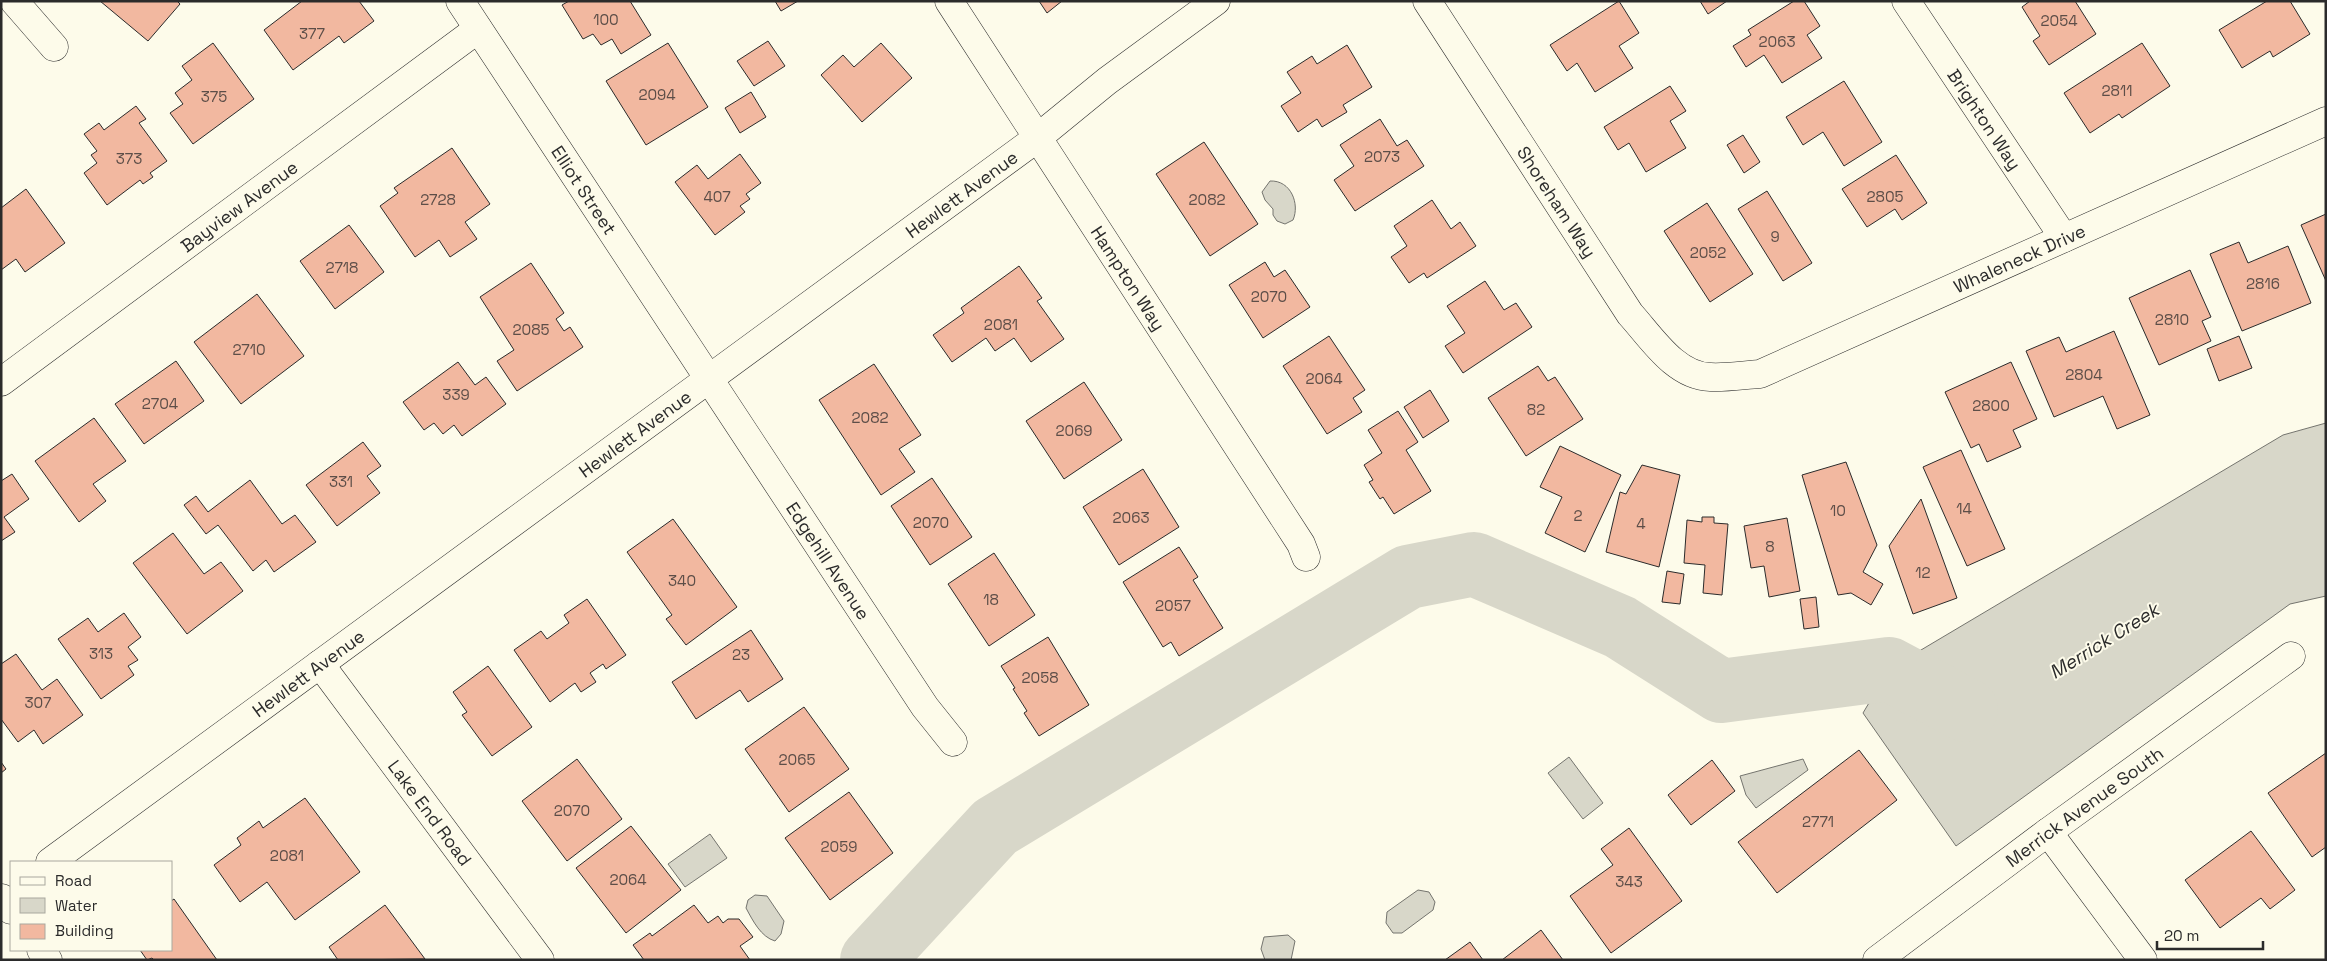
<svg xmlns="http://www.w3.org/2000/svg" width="2327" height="961" viewBox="0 0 2327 961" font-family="'Space Grotesk',sans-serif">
  <rect width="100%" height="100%" fill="#fdfbea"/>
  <!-- water -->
  <g fill="#d8d7c9" stroke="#74746e">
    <path d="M1270,181C1291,180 1300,204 1293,220L1285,224L1277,221L1273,215V209L1265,200L1262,192Z"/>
    <path d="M2326,423V596L2290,604L1956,846L1863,713L1889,669L2283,435Z"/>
    <path d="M1569,757L1603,803L1583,819L1548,773Z"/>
    <path d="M1803,759L1808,770L1756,808L1746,795L1740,776Z"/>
    <path d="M710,834L727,858L685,887L668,864Z"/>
    <path d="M1418,890L1429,892L1435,902L1433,910L1402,933H1393L1386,923L1387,912Z"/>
    <path d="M755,895L767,896L784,921L781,934L775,941C761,937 753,921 746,908L748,900Z"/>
    <path d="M1288,935L1295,941L1291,960H1265L1261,949L1264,937Z"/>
  </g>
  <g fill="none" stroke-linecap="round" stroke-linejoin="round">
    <!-- river -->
    <path stroke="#d8d7c9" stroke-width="64" d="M872,960L995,827L1408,577L1474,564L1620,627L1721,691L1889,669L1966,710"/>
  </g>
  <!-- building -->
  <g fill="#f2b8a0" stroke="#2b2b2b">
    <path d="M100,1H177L180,4L148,41Z"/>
    <path d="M302,1H359L374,21L344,43L339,36L293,70L264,30Z"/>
    <path d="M569,1H630L651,35L621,54L612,39L601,45L593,34L583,39L562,5Z"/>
    <path d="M775,1H798L781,11Z"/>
    <path d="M1039,1H1062L1047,13Z"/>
    <path d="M1619,1L1639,33L1619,46L1633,68L1595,92L1577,63L1567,71L1550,45Z"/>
    <path d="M1700,1H1727L1708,14Z"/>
    <path d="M1794,1H1804L1820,26L1807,35L1822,58L1782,83L1764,55L1746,67L1733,46L1751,35L1748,30Z"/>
    <path d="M2030,1H2075L2096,34L2049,65L2033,41L2040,36L2022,7Z"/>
    <path d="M2267,1H2290L2310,34L2273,57L2270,51L2242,68L2219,30Z"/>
    <path d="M768,41L785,66L754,86L737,61Z"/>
    <path d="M213,43L254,99L193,144L170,113L183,104L175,93L192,80L182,66Z"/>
    <path d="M668,43L708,107L646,145L606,81Z"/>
    <path d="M881,43L912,78L862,122L821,75L843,55L854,67Z"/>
    <path d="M2142,43L2170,86L2122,118L2119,114L2090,133L2064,93Z"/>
    <path d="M1347,45L1372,87L1343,105L1347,112L1322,127L1317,119L1298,132L1281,106L1301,93L1287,72L1312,56L1317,64Z"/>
    <path d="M1844,81L1882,142L1844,166L1823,132L1803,145L1786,117Z"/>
    <path d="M1670,86L1686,111L1670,121L1686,148L1646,172L1629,143L1618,150L1604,127Z"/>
    <path d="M751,92L766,117L740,133L725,108Z"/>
    <path d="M136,106L146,119L139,123L167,161L150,173L153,177L143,184L140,180L107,205L84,173L97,163L91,155L97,151L84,134L99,123L104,130Z"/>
    <path d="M1380,119L1397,146L1407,140L1424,166L1355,211L1334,180L1354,166L1340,145Z"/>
    <path d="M1743,135L1760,162L1744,173L1727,145Z"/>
    <path d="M1204,142L1258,224L1210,256L1156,174Z"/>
    <path d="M452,148L490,204L465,222L477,239L450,257L439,240L415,257L380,206L398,193L394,188Z"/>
    <path d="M740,154L761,183L746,194L750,199L740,206L745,212L715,235L675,182L697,165L708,179Z"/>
    <path d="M1896,155L1927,203L1902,220L1895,209L1867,227L1842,189Z"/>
    <path d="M26,189L65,243L25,272L16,259L1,270V208Z"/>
    <path d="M1767,191L1812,263L1783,281L1738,209Z"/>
    <path d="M1432,200L1451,229L1460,222L1476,246L1427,278L1424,273L1409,283L1391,257L1407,246L1394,226Z"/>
    <path d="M1707,203L1753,274L1710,302L1664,231Z"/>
    <path d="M2326,214V281L2301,225Z"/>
    <path d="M349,225L384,272L335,309L300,261Z"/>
    <path d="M2239,242L2248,263L2288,246L2311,303L2242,331L2210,254Z"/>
    <path d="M1265,262L1274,277L1285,270L1310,307L1263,338L1229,285Z"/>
    <path d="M531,263L564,313L556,319L564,331L570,327L583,347L517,391L497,361L514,350L480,297Z"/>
    <path d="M1019,266L1042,298L1037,301L1064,339L1031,362L1014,338L995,351L986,338L952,362L933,335L964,313L961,308Z"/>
    <path d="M2190,270L2211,317L2202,321L2211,341L2159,365L2129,298Z"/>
    <path d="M1485,281L1504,310L1516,303L1532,327L1463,373L1445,346L1465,333L1447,306Z"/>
    <path d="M257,294L304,356L241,404L194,342Z"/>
    <path d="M2114,331L2150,415L2117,429L2103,396L2054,417L2026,351L2059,337L2066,352Z"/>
    <path d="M1329,336L1365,390L1353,398L1362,412L1327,434L1283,366Z"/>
    <path d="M2239,336L2252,368L2219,381L2207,349Z"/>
    <path d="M176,361L204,401L144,444L115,404Z"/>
    <path d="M458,362L475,385L486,377L506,404L462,436L454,425L443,434L434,423L424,430L403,402Z"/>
    <path d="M2011,362L2037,419L2013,430L2021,447L1987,462L1979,444L1971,448L1945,392Z"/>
    <path d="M874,364L921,435L899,449L915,472L881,495L819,400Z"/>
    <path d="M1538,366L1548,381L1555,377L1583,419L1526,456L1488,398Z"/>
    <path d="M1084,382L1122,440L1064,479L1026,421Z"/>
    <path d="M1430,390L1449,421L1423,438L1404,407Z"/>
    <path d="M1398,411L1418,442L1406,450L1431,491L1394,514L1383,497L1380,499L1369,482L1373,480L1364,465L1382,453L1368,430Z"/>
    <path d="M94,418L126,461L93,484L106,501L79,522L35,461Z"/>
    <path d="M363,442L381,466L367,476L380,493L337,526L306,485Z"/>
    <path d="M1560,446L1621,475L1585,552L1545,533L1562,497L1540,487Z"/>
    <path d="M1961,450L2005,549L1967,566L1923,467Z"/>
    <path d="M1846,462L1877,545L1863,572L1883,584L1871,605L1851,593L1838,595L1802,475Z"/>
    <path d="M1642,465L1680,475L1659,567L1606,552L1620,492L1626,494Z"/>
    <path d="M1143,469L1179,527L1119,565L1083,507Z"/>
    <path d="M12,474L29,499L4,517L15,532L1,541V481Z"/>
    <path d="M932,478L972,537L930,565L891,506Z"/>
    <path d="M250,480L282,524L295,515L316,542L274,572L266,560L253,571L218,525L206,534L184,505L196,496L208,512Z"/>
    <path d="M1921,499L1957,598L1913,614L1889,546Z"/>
    <path d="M1702,517H1714V523L1728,524L1722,595L1703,593L1705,565L1684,563L1687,520L1702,522Z"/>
    <path d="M1787,518L1800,591L1769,597L1764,566L1751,568L1744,526Z"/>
    <path d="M673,519L737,607L686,645L666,619L672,615L627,552Z"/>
    <path d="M173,533L204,574L221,562L243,591L187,634L133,563Z"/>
    <path d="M1179,547L1198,577L1193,580L1223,628L1179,656L1171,642L1163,647L1123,582Z"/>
    <path d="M994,553L1035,615L989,646L948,584Z"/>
    <path d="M1667,571L1684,574L1680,604L1662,602Z"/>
    <path d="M1816,597L1819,627L1804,629L1800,599Z"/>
    <path d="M587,599L626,655L606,669L603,664L590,673L596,682L581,692L575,683L550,702L514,650L541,631L547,639L569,623L564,615Z"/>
    <path d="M124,613L141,637L128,647L138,660L128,666L134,675L101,699L58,639L88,618L98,632Z"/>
    <path d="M751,630L783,679L748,702L740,690L696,719L672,682Z"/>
    <path d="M1048,637L1089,705L1039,736L1024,713L1027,711L1013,689L1015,688L1001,666Z"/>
    <path d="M16,654L42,690L57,679L83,715L43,744L34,730L18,742L1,719V664Z"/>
    <path d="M488,666L532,727L492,756L462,715L467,712L453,692Z"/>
    <path d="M804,707L849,769L789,812L745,749Z"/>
    <path d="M1859,750L1897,800L1777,893L1738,842Z"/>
    <path d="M2326,753V847L2312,857L2268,793Z"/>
    <path d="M577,759L622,819L567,861L522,801Z"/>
    <path d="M1712,760L1735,791L1691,825L1668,795Z"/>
    <path d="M1,762L6,769L1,773Z"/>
    <path d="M849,792L893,853L830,900L785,838Z"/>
    <path d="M305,798L360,872L295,920L267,882L240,902L214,865L241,845L237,838L259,821L263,828Z"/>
    <path d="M631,826L681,890L626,933L576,868Z"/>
    <path d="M1629,828L1682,901L1611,953L1570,896L1613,865L1601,849Z"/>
    <path d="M2251,831L2295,890L2270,909L2261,898L2220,928L2185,880Z"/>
    <path d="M174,899L217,960H154L152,958L147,960L140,950H171V901Z"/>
    <path d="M385,905L425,959L338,960L329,947Z"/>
    <path d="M694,905L708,923L718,916L723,923L728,919H739L753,937L740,946L750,960H644L633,945L650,933L652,936Z"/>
    <path d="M1541,930L1563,960H1502Z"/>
    <path d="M1470,942L1483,960H1445Z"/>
  </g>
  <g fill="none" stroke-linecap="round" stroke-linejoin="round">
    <defs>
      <g id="minor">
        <path d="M14,1L54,47"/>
        <path id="s1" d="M460,1L925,707L953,742"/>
        <path id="s2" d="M949,1L1301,544L1306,557"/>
        <path id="s3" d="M1427,1L1630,314C1651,337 1675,376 1710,377C1726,378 1744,375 1760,374L2326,121"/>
        <path id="s4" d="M1906,1L2064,238"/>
        <path id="s5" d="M1,382L478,29"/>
        <path id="s6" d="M320,664L540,960"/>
        <path d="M2048,832L2143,960"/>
        <path id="s7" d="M50,862L1036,139L1107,81L1216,1"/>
        <path d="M2,898L11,910"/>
        <path d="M41,950L48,960"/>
        <path id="s8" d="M1877,960L2048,832L2291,656"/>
      </g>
    </defs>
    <!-- minor casing -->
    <use href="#minor" stroke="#2b2b2b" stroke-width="29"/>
    <!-- minor -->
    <use href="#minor" stroke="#fdfbea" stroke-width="28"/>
  </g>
  <g text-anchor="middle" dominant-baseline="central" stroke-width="4" stroke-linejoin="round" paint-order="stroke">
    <!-- number labels -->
    <g font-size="15" fill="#5d4e48">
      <text x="606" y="19">100</text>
      <text x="2059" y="20">2054</text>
      <text x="312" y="33">377</text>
      <text x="1777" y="41">2063</text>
      <text x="2117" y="90">2811</text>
      <text x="657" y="94">2094</text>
      <text x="214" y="96">375</text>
      <text x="1382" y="156">2073</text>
      <text x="129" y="158">373</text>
      <text x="717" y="196">407</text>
      <text x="1885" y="196">2805</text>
      <text x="438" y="199">2728</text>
      <text x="1207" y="199">2082</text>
      <text x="1775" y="236">9</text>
      <text x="1708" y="252">2052</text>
      <text x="342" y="267">2718</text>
      <text x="2263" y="283">2816</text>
      <text x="1269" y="296">2070</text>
      <text x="2172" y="319">2810</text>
      <text x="1001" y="324">2081</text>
      <text x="531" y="329">2085</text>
      <text x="249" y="349">2710</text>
      <text x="2084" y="374">2804</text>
      <text x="1324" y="378">2064</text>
      <text x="456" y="394">339</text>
      <text x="160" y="403">2704</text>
      <text x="1991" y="405">2800</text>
      <text x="1536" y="409">82</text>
      <text x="870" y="417">2082</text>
      <text x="1074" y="430">2069</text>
      <text x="341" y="481">331</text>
      <text x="1964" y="508">14</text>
      <text x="1838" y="510">10</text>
      <text x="1578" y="515">2</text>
      <text x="1131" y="517">2063</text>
      <text x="931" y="522">2070</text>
      <text x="1641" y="523">4</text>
      <text x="1770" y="546">8</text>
      <text x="1923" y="572">12</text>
      <text x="682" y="580">340</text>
      <text x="991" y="599">18</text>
      <text x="1173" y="605">2057</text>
      <text x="101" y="653">313</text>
      <text x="741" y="654">23</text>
      <text x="1040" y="677">2058</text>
      <text x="38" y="702">307</text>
      <text x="797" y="759">2065</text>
      <text x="572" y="810">2070</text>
      <text x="1818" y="821">2771</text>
      <text x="839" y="846">2059</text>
      <text x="287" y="855">2081</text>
      <text x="628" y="879">2064</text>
      <text x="1629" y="881">343</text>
    </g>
    <!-- street labels -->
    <g font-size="18" fill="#2b2b2b" stroke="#fdfbea">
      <text stroke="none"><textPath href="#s4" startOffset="142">Brighton Way</textPath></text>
      <text stroke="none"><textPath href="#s1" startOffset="226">Elliot Street</textPath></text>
      <text stroke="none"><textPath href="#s7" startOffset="1130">Hewlett Avenue</textPath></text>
      <text stroke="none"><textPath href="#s3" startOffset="239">Shoreham Way</textPath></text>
      <text stroke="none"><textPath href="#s5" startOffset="296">Bayview Avenue</textPath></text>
      <text stroke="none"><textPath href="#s3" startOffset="812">Whaleneck Drive</textPath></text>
      <text stroke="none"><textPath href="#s2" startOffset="330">Hampton Way</textPath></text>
      <text stroke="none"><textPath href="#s7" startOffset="725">Hewlett Avenue</textPath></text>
      <text stroke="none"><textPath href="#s1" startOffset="670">Edgehill Avenue</textPath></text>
      <text stroke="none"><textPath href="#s7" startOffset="320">Hewlett Avenue</textPath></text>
      <text stroke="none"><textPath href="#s8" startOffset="258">Merrick Avenue South</textPath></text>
      <text stroke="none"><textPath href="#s6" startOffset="185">Lake End Road</textPath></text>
    </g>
    <!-- water labels -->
    <g font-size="19" font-style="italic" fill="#2b2b2b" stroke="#fdfbea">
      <text transform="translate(2104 641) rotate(-32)">Merrick Creek</text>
    </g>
  </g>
  <!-- border -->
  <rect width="2327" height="961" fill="none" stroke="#2b2b2b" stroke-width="5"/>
  <!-- legend -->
  <rect x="10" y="861" width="162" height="90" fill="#fdfbea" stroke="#a9a89e"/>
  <rect x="20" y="877" width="25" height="8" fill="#fdfbea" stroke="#a9a89e"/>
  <text x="55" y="886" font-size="15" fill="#2b2b2b">Road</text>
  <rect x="20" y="898" width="25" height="15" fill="#d8d7c9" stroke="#a9a89e"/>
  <text x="55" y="911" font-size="15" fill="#2b2b2b">Water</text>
  <rect x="20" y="924" width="25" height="15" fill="#f2b8a0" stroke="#a9a89e"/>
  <text x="55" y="936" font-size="15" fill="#2b2b2b">Building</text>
  <!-- scale -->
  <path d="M2157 941v8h106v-8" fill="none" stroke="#2b2b2b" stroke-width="2.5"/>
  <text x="2164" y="941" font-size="15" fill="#2b2b2b" stroke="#fdfbea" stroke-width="4" paint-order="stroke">20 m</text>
</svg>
